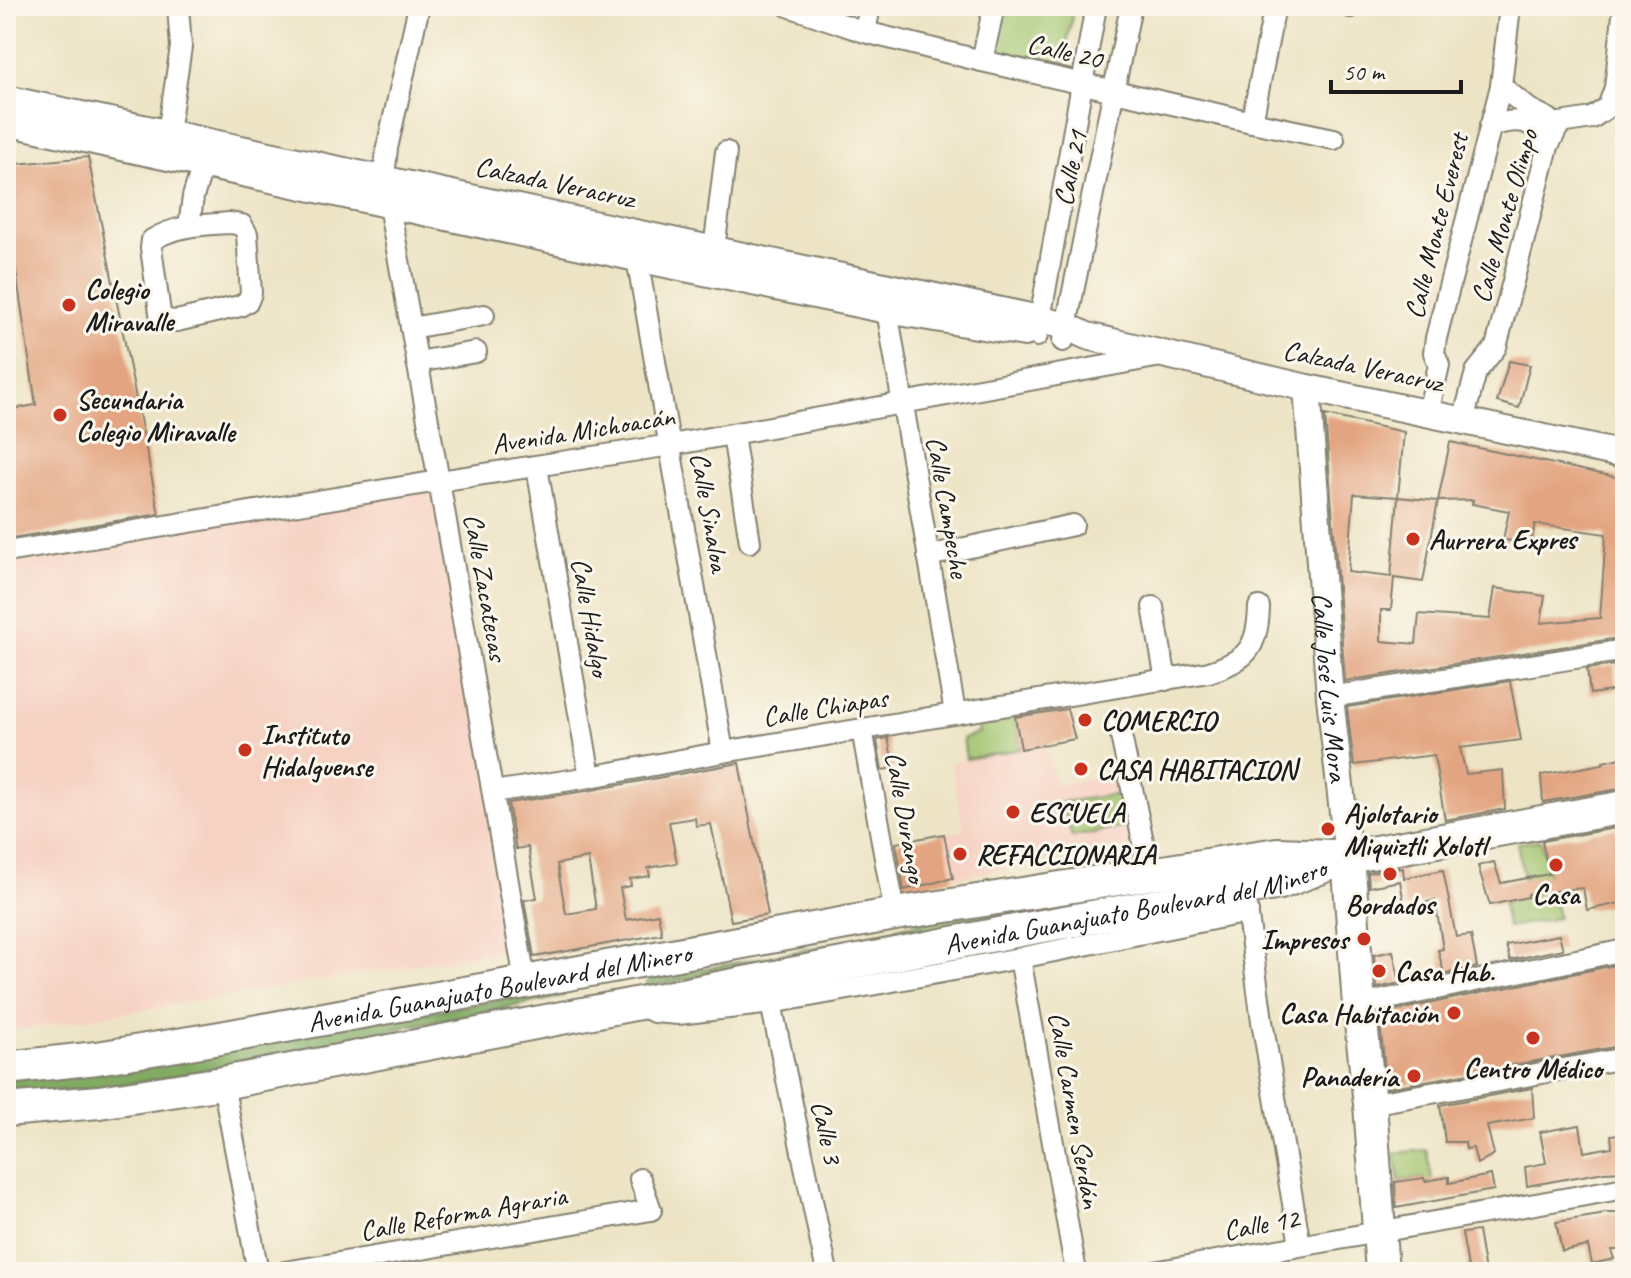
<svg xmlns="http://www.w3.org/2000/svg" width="1631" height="1278" viewBox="0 0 1631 1278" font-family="Caveat,sans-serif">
  <rect width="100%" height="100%" fill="#fbf7ec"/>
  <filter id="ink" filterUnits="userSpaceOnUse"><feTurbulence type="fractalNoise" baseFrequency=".0125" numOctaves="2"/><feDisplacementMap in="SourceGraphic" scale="16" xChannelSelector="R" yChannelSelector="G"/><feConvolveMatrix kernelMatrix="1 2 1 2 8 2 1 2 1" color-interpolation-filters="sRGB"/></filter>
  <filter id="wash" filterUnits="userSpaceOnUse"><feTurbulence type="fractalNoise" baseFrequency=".006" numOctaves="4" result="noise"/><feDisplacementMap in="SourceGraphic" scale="32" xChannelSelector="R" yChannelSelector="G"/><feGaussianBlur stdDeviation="1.8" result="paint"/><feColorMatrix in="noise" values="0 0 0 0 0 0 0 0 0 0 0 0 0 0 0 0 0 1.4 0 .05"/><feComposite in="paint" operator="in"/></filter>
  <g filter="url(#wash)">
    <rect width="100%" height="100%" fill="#ede4c5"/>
    <!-- built -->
    <g fill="#f6d2c3">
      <path d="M439,483L519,948L6,1032V552Z"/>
      <path d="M1044,745L1057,785L1116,773L1120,794L1062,802L1072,837L1125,827L1129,846L953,878L944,834L964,830L950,762Z"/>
    </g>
    <!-- green -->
    <g fill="#a2c56f" stroke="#5f7046" stroke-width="2">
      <path d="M1006,6H1074L1062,71L995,57Z"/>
      <path d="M1015,715L1021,749L966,759L963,738L979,733L977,722Z"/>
      <path d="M1120,794L1125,827L1072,837L1062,802Z"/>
      <path d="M1541,840L1558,918L1507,927L1503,903L1528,897L1517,843Z"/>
      <path d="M1427,1150L1436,1201H1430L1424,1178L1399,1181L1395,1153Z"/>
    </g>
    <!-- forest -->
    <g fill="#81aa62" stroke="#4e633f" stroke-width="2">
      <path d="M1178,884L1181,887L646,987V982L665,976L824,946L945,917Z"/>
      <path d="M563,990L565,994L562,997L405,1027L168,1078L113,1086L6,1097V1080Z"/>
    </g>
    <g id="blocks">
      <!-- building -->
      <g fill="#e3a581" fill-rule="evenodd">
        <path d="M88,157L159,514L6,539V410L36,405L6,205V165Z"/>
        <path d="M1509,361L1530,365L1519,408L1497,402Z"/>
        <path d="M1325,415L1404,432L1398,497L1438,501L1450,442L1625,479V637L1345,681ZM1354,494L1398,497L1391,577L1348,572ZM1473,500L1472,504L1509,511L1503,540L1531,543L1535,524L1606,534L1600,618L1541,623L1545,596L1495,588L1490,619L1419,614L1416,644L1381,641V610H1391L1394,578L1423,582L1438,501Z"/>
        <path d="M1614,665L1617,690L1590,694L1587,669Z"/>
        <path d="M1510,681L1521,740L1460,748L1466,774L1503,770L1505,809L1445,820L1434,755L1354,765L1347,707Z"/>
        <path d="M1067,709L1075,739L1021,749L1015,717Z"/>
        <path d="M888,738L894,768L882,770L877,740Z"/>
        <path d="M1625,757V788L1543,802L1541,775L1603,764V762Z"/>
        <path d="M739,763L768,915L731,921L711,824L696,826L695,818L669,822L677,863L648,868L650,876L630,879L631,886L620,888L626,920L658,914L662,934L534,957L524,900L537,898L528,847L516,849L508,803L592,790ZM588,858L596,909L566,914L557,864Z"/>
        <path d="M1616,828L1625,882V902L1587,910L1583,888L1528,894V897L1490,905L1478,866L1494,862L1501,883L1549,874L1542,841Z"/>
        <path d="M944,834L953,878L904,890L896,843Z"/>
        <path d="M1398,867V869L1403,868L1404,878L1443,870L1456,937L1471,935L1477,967L1444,974L1438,950L1443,949L1435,900L1405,908L1400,881L1369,887L1368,873Z"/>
        <path d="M1559,935L1563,949L1510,960L1506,945Z"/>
        <path d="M1393,951L1400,983L1377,988L1374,955Z"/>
        <path d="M1625,963V1045L1387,1088L1379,1014Z"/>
        <path d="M1532,1088L1534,1118L1487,1126L1494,1154L1477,1164L1473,1148L1466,1149L1465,1142H1445L1440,1105Z"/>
        <path d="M1580,1125L1584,1152L1612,1147L1611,1135L1625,1133V1171L1604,1172L1527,1186L1525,1167L1546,1163L1540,1132Z"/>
        <path d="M1491,1175L1494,1190L1396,1208L1395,1182L1424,1178L1425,1181L1449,1177V1183Z"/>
        <path d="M1604,1213H1625V1250H1611L1614,1259L1592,1264L1588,1246L1562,1251L1556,1222L1600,1215Z"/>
        <path d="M1478,1231L1485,1272H1469L1462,1233Z"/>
      </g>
    </g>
  </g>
  <g filter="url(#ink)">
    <use href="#blocks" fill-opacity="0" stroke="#848070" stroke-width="2"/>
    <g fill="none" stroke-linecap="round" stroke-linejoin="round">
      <defs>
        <g id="minor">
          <path d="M419,6L387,148L384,178L439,481L525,981"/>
          <path d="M788,6L865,32L982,61L1252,122L1334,139"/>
          <path d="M1348,6L1351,7"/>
          <path d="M865,32L870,6"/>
          <path d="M982,61L994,6"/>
          <path d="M1501,86L1529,109L1549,119"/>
          <path d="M1252,122L1275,6"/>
          <path d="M1560,123L1592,118L1608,107L1615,88L1624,6"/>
          <path d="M1490,126C1519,118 1533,117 1548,146"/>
          <path d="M168,133L181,47L178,6"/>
          <path d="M230,223L242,225L247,234L251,293L248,301L240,306L177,321L165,320L160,313L151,248L152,240C176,225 203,225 230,223Z"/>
          <path d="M189,226L193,197L203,164"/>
          <path d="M639,247L637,258L723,752"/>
          <path d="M714,250L726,152"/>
          <path d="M887,310L955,713"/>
          <path d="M411,328L484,315"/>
          <path d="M1037,336L1096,6"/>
          <path d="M1063,341L1131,6"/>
          <path d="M417,362L476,352"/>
          <path d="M1428,413L1439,365L1434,353L1436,338L1501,86L1510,6"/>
          <path d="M1463,421L1476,372L1496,347L1548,146L1560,123"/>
          <path d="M733,435L750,542"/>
          <path d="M537,467L590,777"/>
          <path d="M6,552L439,481L671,445L1161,356"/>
          <path d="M928,556L1073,525"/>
          <path d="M1153,607L1166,680"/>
          <path d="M1330,697L1625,650"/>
          <path d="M1118,721L1150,875"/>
          <path d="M862,729L895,914"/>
          <path d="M493,792L590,777L723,752L1209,672C1247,660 1258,648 1259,607"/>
          <path d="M1246,901L1262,1021L1300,1245"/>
          <path d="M1020,958L1076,1272"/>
          <path d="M771,1003L827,1272"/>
          <path d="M1359,1005L1625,950"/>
          <path d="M646,1008L654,1012L678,1014L771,1003L1020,958L1248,912"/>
          <path d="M223,1083L258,1272"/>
          <path d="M1370,1104L1625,1058"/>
          <path d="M285,1272L651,1210L640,1179"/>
          <path d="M1154,1272L1625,1188"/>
        </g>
        <g id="tertiary">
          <path d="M6,99L1025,316L1066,326L1087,336L1307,388L1625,455"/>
          <path d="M6,122L637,258L887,310L1025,333"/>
          <path id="s1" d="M1307,388L1330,697L1348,857"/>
        </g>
        <g id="primary">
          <path d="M1348,857L1359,1005L1370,1104L1382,1272"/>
          <path id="s2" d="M6,1068L97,1058L220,1038L895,914L1277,854L1333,856"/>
          <path id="s3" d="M6,1110L99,1102L223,1083L1015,931L1280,883L1348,857L1625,807"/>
        </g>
      </defs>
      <!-- minor casing -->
      <use href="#minor" stroke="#848070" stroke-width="24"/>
      <!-- tertiary casing -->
      <use href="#tertiary" stroke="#848070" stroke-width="30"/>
      <!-- primary casing -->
      <use href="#primary" stroke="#848070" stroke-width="36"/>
      <!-- minor -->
      <use href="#minor" stroke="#fff" stroke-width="20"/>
      <!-- tertiary -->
      <use href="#tertiary" stroke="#fff" stroke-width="26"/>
      <!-- primary -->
      <use href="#primary" stroke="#fff" stroke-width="32"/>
    </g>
  </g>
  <!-- markers -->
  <g fill="#c8321e" stroke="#fbf7ec" stroke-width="3">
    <circle cx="69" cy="305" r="8"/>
    <circle cx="60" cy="415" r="8"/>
    <circle cx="1413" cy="539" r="8"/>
    <circle cx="1085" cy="720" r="8"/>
    <circle cx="245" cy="750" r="8"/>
    <circle cx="1081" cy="769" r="8"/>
    <circle cx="1013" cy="812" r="8"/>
    <circle cx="1328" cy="829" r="8"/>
    <circle cx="960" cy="854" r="8"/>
    <circle cx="1556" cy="865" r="8"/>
    <circle cx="1390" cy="874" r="8"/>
    <circle cx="1364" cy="939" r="8"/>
    <circle cx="1379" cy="971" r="8"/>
    <circle cx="1454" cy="1013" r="8"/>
    <circle cx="1533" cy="1038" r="8"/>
    <circle cx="1414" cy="1076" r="8"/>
  </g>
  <g text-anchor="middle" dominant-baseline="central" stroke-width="6" stroke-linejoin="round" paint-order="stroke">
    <!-- street labels -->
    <g font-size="28" fill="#1c1c1c" stroke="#fbf7ec">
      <text transform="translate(1065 51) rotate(13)">Calle 20</text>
      <text transform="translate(1070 168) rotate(-78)">Calle 21</text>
      <text transform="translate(555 182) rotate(12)">Calzada Veracruz</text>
      <text transform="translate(1504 216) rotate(-74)">Calle Monte Olimpo</text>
      <text transform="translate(1436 226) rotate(-76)">Calle Monte Everest</text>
      <text transform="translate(1363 366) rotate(12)">Calzada Veracruz</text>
      <text transform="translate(583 430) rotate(-9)">Avenida Michoacán</text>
      <text transform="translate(948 507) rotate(80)">Calle Campeche</text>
      <text transform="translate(710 512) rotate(80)">Calle Sinaloa</text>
      <text transform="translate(486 587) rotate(80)">Calle Zacatecas</text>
      <text transform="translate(591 617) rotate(80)">Calle Hidalgo</text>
      <text stroke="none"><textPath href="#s1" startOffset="300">Calle José Luis Mora</textPath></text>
      <text transform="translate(825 707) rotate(-9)">Calle Chiapas</text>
      <text transform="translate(906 817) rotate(80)">Calle Durango</text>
      <text stroke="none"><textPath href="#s3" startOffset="1148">Avenida Guanajuato Boulevard del Minero</textPath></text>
      <text stroke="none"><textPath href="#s2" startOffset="500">Avenida Guanajuato Boulevard del Minero</textPath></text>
      <text transform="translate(1075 1110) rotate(80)">Calle Carmen Serdán</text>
      <text transform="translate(827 1132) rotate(78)">Calle 3</text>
      <text transform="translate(463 1213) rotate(-10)">Calle Reforma Agraria</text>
      <text transform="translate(1261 1224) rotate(-10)">Calle 12</text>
    </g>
    <!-- poi labels -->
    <g font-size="28" font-weight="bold" fill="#1c1c1c" stroke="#fbf7ec" text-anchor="start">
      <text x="85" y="289">Colegio<tspan x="85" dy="32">Miravalle</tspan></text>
      <text x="76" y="399">Secundaria<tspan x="76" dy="32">Colegio Miravalle</tspan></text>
      <text x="1429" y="539">Aurrera Expres</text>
      <text x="1101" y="720">COMERCIO</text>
      <text x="261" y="734">Instituto<tspan x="261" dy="32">Hidalguense</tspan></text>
      <text x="1097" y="769">CASA HABITACION</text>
      <text x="1029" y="812">ESCUELA</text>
      <text x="1344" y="813">Ajolotario<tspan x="1344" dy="32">Miquiztli Xolotl</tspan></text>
      <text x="976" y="854">REFACCIONARIA</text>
      <text x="1556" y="894" text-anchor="middle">Casa</text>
      <text x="1390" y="904" text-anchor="middle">Bordados</text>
      <text x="1348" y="939" text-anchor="end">Impresos</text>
      <text x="1395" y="971">Casa Hab.</text>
      <text x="1438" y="1013" text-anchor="end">Casa Habitación</text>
      <text x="1533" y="1068" text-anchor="middle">Centro Médico</text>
      <text x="1398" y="1076" text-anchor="end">Panadería</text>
    </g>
  </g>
  <!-- margin -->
  <rect width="1631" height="1278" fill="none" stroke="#fbf7ec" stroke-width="32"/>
  <!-- scale -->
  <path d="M1331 80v12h130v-12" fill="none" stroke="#1c1c1c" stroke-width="4"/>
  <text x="1343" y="80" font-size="24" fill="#1c1c1c" stroke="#fbf7ec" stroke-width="6" paint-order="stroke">50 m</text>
</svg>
